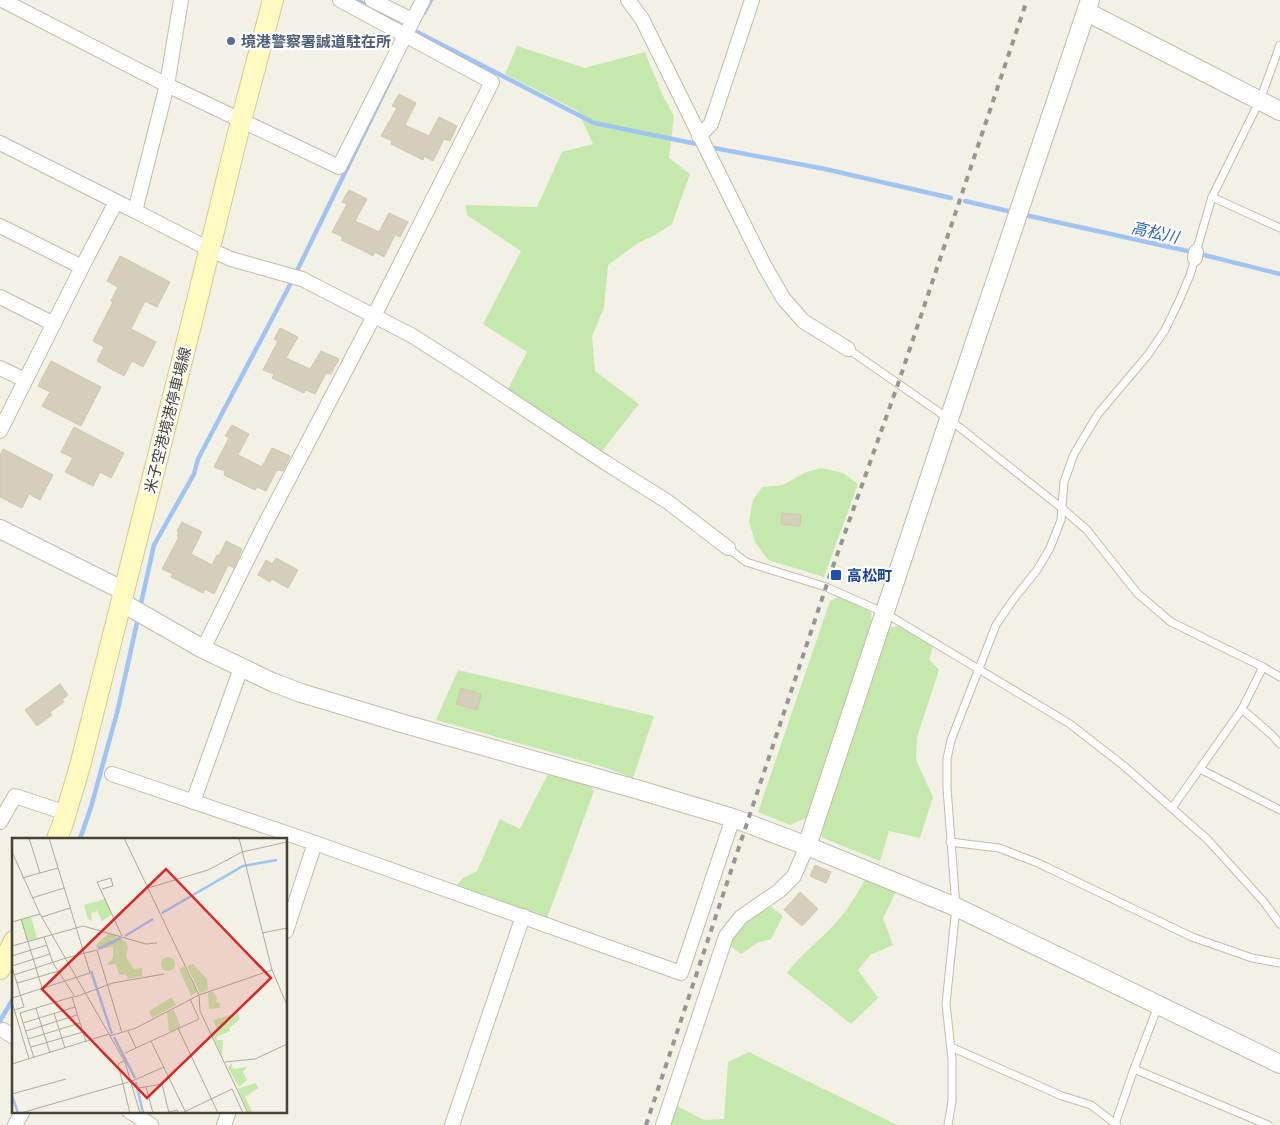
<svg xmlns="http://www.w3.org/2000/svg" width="1280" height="1125" viewBox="0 0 1280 1125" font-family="'Open Sans','Noto Sans JP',sans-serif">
  <rect width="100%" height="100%" fill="#f3f0e5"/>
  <!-- green -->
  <g fill="#c5e8ad">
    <path d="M517,46L585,68L645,52L662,94L674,116L669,158L690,174L672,224L653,236L638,243L608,265L604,307L592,337L595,371L639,404L602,451L507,391L527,352L483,324L521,251L467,215L466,205L537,207L562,152L593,144L578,111L505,74Z"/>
    <path d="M822,468L843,473L858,484L824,577L768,560L755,542L749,521L753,500L762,487L783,485L806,472Z"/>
    <path d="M840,596L871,612L872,626L806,818L790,825L758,812L830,601Z"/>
    <path d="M900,625L933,646L929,659L939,670L917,737L916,760L933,797L920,838L889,831L880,861L823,838L821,835L888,628Z"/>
    <path d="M458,670L654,716L633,778L604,767L436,720Z"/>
    <path d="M549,772L589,784L594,791L546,921L454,888L463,878L477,871L500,819L520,829Z"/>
    <path d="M865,880L896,892L883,918L893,945L870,955L858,970L878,998L851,1024L787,973C801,954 816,944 831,928C845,914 855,897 865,880Z"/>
    <path d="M771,907L783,916L771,939L757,943L741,954L730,946L742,921Z"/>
    <path d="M749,1052L897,1125H668L677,1106L704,1120L724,1119L728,1062Z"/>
  </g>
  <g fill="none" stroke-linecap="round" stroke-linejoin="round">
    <!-- stream -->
    <g stroke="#a0c4f1" stroke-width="4.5">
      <path d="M356,0L392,18"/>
      <path d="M424,13L431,0"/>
      <path d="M415,31L594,123L702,145"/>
      <path d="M709,147L825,169L951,198"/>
      <path d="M965,201L1008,211"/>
      <path d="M1025,215L1192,252L1280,274"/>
      <path d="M140,608L154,545L194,474L198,459L292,281L395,70"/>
      <path d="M80,839L91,807L117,713L138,618"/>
      <path d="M0,1021L14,997"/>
    </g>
  </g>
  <!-- building -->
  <g fill="#d4ceba" stroke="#cfc7ad">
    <path d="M399,94L416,103L405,125L429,136L439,117L457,126L450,141L444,139L433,161L424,156L423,160L391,144L392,141L381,136L397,108L392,106Z"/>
    <path d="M349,190L367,199L355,221L379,232L389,213L408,222L400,237L395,235L384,257L375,252L373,256L360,249L341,240L343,237L332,232L347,204L342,202Z"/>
    <path d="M120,256L170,282L157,307L145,301L131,329L156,342L143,367L132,361L124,376L97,361L104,347L93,341L113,302L111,301L118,287L107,281Z"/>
    <path d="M280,328L298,337L286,358L310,369L321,351L339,359L331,374L326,373L315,394L306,390L304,393L272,378L274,374L263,370L278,341L274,339Z"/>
    <path d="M51,361L101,387L81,426L42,406L50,392L38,386Z"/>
    <path d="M232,425L249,434L238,455L262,467L272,448L290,456L283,471L277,470L266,491L257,487L255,490L224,475L225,471L214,467L229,438L225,436Z"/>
    <path d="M74,427L124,453L111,478L100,472L93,486L65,472L73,458L61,452Z"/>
    <path d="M3,449L53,475L40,500L29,494L22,508L0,497V455Z"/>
    <path d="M782,513L801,515L800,526L781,524Z"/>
    <path d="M182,522L202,532L191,554L212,565L217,555L219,556L226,541L242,549L234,568L228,565L214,594L205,589L203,593L171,577L173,574L162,569L179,537L177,536L179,532L177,531Z"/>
    <path d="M276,558L298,570L288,588L272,579L270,582L258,575L266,560L272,564Z"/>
    <path d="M60,684L68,695L62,700L64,702L50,712L52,715L37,726L25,710Z"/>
    <path d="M461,688L481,694L477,710L456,704Z"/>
    <path d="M815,865L831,872L826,883L810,876Z"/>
    <path d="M800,892L818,909L802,926L784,910Z"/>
  </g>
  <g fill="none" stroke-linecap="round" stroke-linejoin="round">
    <defs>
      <g id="service">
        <path d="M1212,197L1280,228"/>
        <path d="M1196,252L1212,197L1260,100L1280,45"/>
        <path d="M848,349L949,419L1063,509L1087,530L1137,593L1171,622L1263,667L1280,677"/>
        <path d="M728,548L746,562L826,587L885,613L1070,724L1124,766L1207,839L1264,902L1280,924"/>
        <path d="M1242,709L1272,735L1280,744"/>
        <path d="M1200,769L1280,810"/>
        <path d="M1172,808L1242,709L1263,667"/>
        <path d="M950,842L999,848L1038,863L1192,937L1252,958L1280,963"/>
        <path d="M951,1047L1062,1096L1091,1105L1117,1125"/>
        <path d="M1134,1069L1268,1125"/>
        <path d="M1115,1124L1134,1069L1158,1006"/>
        <path d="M948,1125L952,1101V1059L946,1004L956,907L947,788V759L951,740L996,625L1013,600L1037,570L1050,548L1061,520L1064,482L1074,454L1098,414L1147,356L1165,330L1179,301L1190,275L1195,258"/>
      </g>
      <g id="minor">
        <path d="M2,0L167,85L339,167L423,0"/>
        <path d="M372,0L412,20"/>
        <path d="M628,0L642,19L764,265L783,298L803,321L848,349"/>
        <path d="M699,136L711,124L752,0"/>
        <path d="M0,143L135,211L167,85L181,0"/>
        <path d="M135,211L209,249L231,259L302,279L411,335L463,368L606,463L668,502L728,548"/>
        <path d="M0,226L82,267"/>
        <path d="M1195,258L1196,252"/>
        <path d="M0,297L54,324"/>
        <path d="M0,368L25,380"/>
        <path d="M0,431L82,267L116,202"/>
        <path d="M203,649L262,530L374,316L492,82L340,0"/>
        <path d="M112,774L315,843L681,973L733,818"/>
        <path d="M193,802L241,668"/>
        <path d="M0,822L15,796L66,813"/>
        <path d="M286,931L315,843"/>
        <path d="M3,1030L14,1037"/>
        <path d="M129,1111L151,1125"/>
        <path d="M15,1125L23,1111"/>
        <path d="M224,1125L229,1111"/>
        <path d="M452,1125L523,916"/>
        <path d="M663,1125L726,936L741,917L779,891L794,876L807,846"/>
      </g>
      <g id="tertiary">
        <path d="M1087,12L1280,111"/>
        <path d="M0,529L124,591"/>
        <path d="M121,602L203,649L272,682L301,693L401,723L636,789L733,818L807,846L956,907L1280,1064"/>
        <path d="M807,846L949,419L1090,0"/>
      </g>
      <g id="secondary">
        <path d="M57,839L63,823L80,766L191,325L241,121L273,0"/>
        <path d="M0,969L14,941"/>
      </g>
    </defs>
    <!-- service casing -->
    <use href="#service" stroke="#c1bcaa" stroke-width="9"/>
    <!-- minor casing -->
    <use href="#minor" stroke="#c1bcaa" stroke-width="16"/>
    <!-- tertiary casing -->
    <use href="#tertiary" stroke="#c1bcaa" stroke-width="20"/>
    <!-- secondary casing -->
    <use href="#secondary" stroke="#d3cb94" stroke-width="22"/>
    <!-- service -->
    <use href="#service" stroke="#fff" stroke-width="7"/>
    <!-- minor -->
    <use href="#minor" stroke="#fff" stroke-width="14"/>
    <!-- tertiary -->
    <use href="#tertiary" stroke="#fff" stroke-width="18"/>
    <!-- secondary -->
    <use href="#secondary" stroke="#fff9c2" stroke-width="20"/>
    <!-- rail -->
    <path stroke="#959595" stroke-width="4" stroke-dasharray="6 6" stroke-linecap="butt" d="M646,1125L831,572L898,384L1027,0"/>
  </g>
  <!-- markers -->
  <circle fill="#5c6f8a" stroke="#fff" stroke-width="2" cx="231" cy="41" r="5"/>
  <rect fill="#1a4fb4" stroke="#fff" stroke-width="2" x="830" y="569" width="12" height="12" rx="2.5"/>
  <g text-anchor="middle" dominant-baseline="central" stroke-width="4.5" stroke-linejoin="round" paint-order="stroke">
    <!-- service labels -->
    <g font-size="15" font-weight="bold" fill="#4e5e75" stroke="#fff" text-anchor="start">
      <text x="241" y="41">境港警察署誠道駐在所</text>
    </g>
    <!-- street labels -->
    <g font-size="15" fill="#454134" stroke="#fff">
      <text transform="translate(167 420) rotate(-76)">米子空港境港停車場線</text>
    </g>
    <!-- transit labels -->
    <g font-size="15" font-weight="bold" fill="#164399" stroke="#fff" text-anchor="start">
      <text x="847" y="575">高松町</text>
    </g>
    <!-- water labels -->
    <g font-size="16" font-style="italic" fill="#2d67b1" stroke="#fff">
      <text transform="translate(1155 232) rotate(13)">高松川</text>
    </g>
  </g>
  <!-- overview -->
  <g transform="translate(12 838)">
    <rect width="275" height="275" fill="#f3f0e5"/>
    <path d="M93,61L100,76L90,83L85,73L79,75L80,83L76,81L72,67ZM19,79L25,100L16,103L9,82ZM97,95L113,103L116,109L114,119L122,131L130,130V138L116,141L114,136L107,137L104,126L94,127L101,120V109L86,111L84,107ZM149 126a7 7 0 1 1 14 0a7 7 0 1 1-14 0ZM181,126L195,141L196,152L188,155L175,128ZM172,128L185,154L179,158L167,131ZM200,153L205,159L204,164L208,165V170L197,171L196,155ZM160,159L164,167L140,180L137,173ZM162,172L169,189L157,194L155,174ZM226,175L228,181L217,190L218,193L204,199L205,202H211L210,218L199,194L205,191L201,182ZM219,225L221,231L235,229L231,234L235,242L227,249L216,230ZM244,245L246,250L233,259L241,275H237L225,251Z" fill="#c5e8ad"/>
    <path fill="none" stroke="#a0c4f1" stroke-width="2.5" d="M150,75L231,28L265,22M113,98L141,81M86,111L109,100M79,133L100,196M102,199L123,240M124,244L131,275M0,258L6,275"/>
    <path fill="none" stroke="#adaa9e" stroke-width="1" d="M17,0L28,35M112,0L187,157L188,173L236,275M227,0L260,132L275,167M0,14L28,76L113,224L128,275M10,40L46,30M136,50L196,32L230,14L275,4M90,51L101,48L99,40L85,44L110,98M20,60L52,50M30,79L58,70M9,81L30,150M0,84L28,76M250,95L275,90M32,99L41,125L63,159H60L74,204M0,108L71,88L134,106L145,105M0,118L35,107M54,120L85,112L110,195M0,128L38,116M0,129L12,169L2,172M2,137L54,120M5,145L47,133M63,159L101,145L152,136M0,160L78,135L37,0M0,164L17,221M24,170L38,215M8,175L60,159M8,175L22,220M42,175L53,210M11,185L63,169M166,190L206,275M14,193L65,177M116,193L124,210M98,198L124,190L187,157L260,132M16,201L68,185M139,203L173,273M19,209L71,194M113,215L187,181L178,161M112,223L106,226L118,275M213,224L243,221L275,206M0,226L97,196M134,249L141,275M127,250L150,246L157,275M0,256L54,241M9,275L120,243L152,229M153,275L165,272L167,275M170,275L220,251L231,275"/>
    <path fill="#d62828" fill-opacity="0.15" stroke="#d62828" stroke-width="2.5" d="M154,31L259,140L135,260L30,151Z"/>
    <rect width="275" height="275" fill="none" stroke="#454134" stroke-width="2.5"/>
  </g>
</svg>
